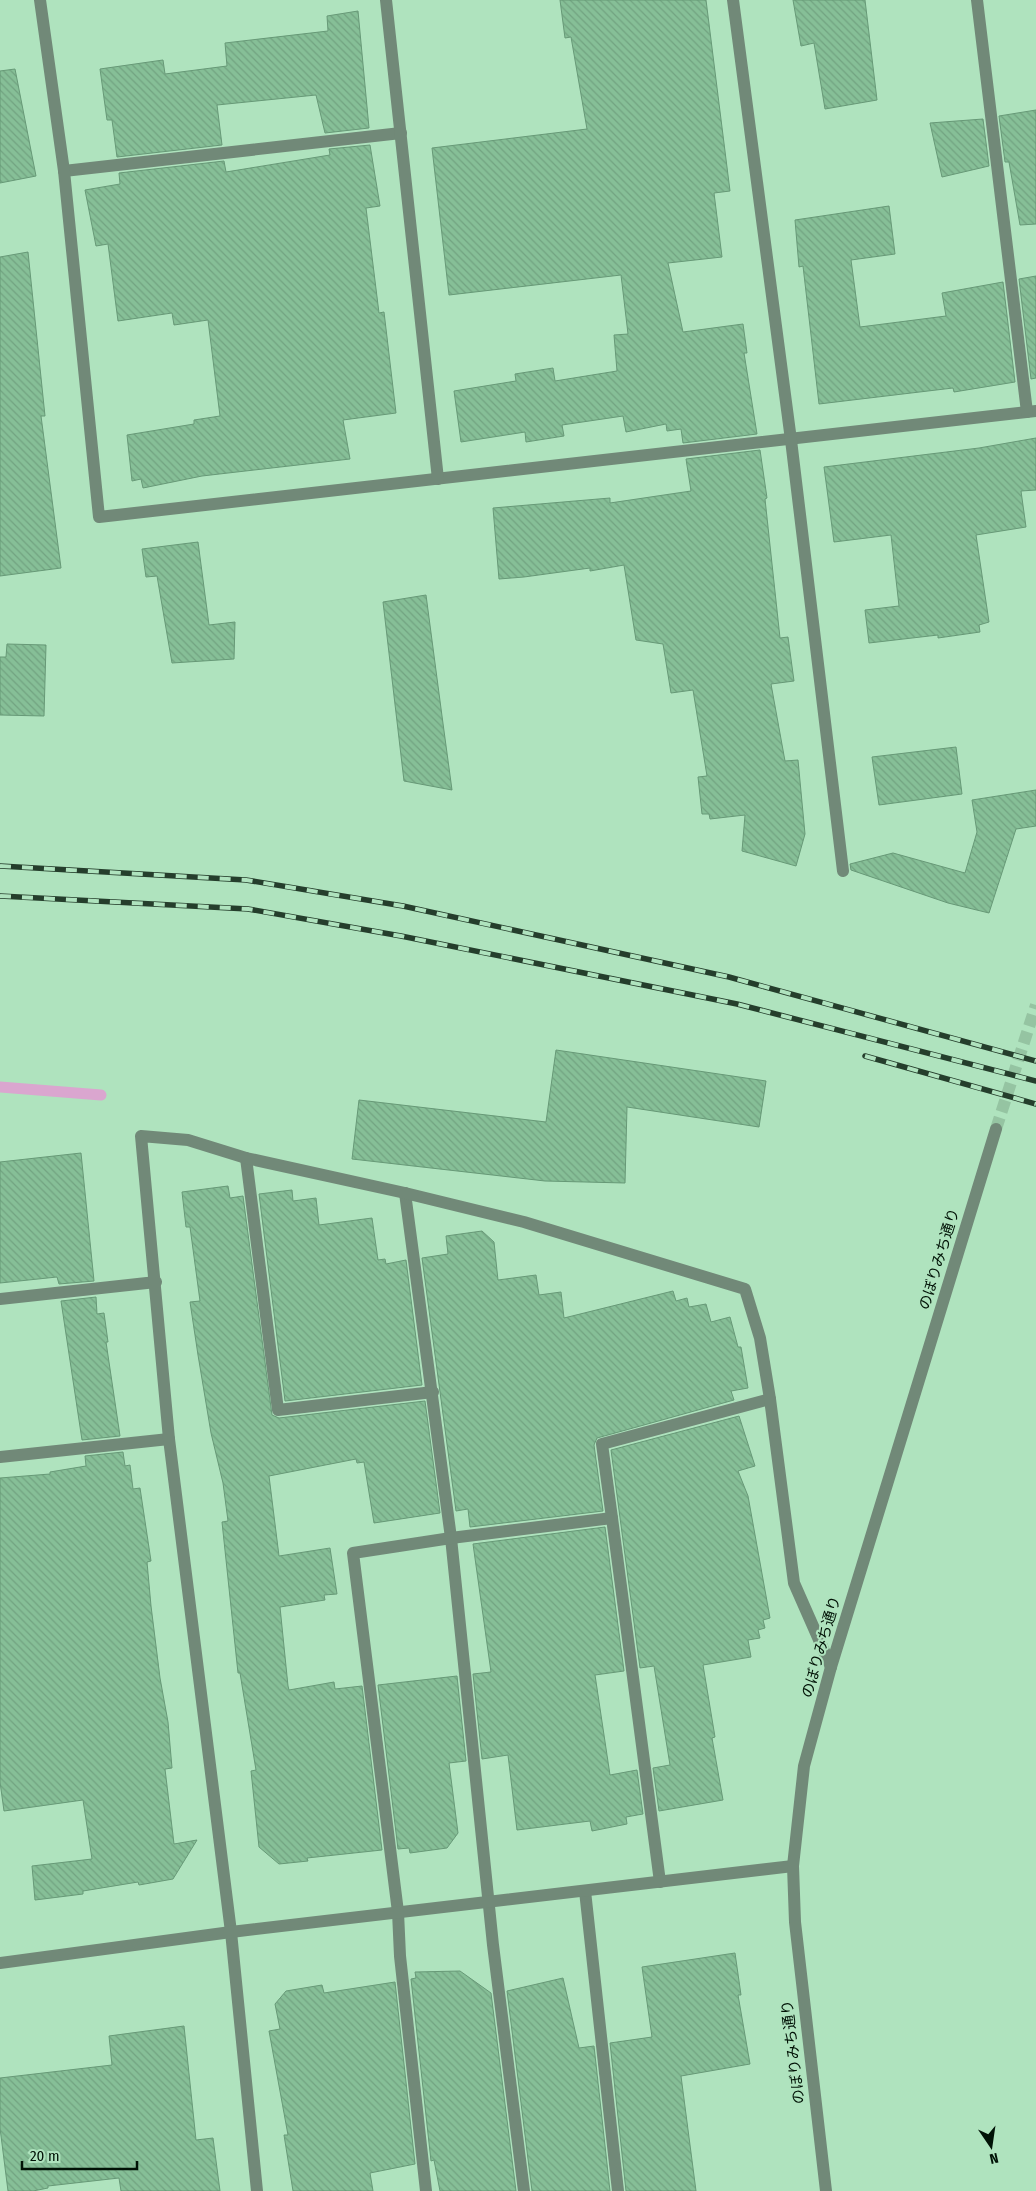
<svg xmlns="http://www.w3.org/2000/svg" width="1036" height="2191" viewBox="0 0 1036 2191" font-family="'Fira Sans Condensed','Noto Sans JP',sans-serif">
  <defs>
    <pattern id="building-back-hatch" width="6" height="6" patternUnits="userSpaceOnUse" patternTransform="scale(1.25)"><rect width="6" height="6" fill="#86bf97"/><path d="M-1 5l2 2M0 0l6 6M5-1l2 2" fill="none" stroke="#72a381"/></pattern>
  </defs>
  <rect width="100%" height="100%" fill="#afe3be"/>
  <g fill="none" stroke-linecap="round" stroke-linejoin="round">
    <!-- stream -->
    <path stroke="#daa6cf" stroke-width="11" d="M0,1087L101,1095"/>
  </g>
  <!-- building -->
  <g fill="url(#building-back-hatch)" stroke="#679977">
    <path d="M560,0H706L730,191L714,193L722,257L668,263L683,332L743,324L747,353H744L757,434L683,443L681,429L667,431L666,424L626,432L623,416L562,425L564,436L526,442L525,432L461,442L454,391L516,381L515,374L553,368L555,381L617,371L614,335L628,334L621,275L449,295L432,148L587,129L571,37L565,38Z"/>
    <path d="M793,0H865L877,100L825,109L814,43L801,46Z"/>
    <path d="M358,11L369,128L325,133L316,95L217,105L222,145L117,157L112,120H107L100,69L163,60L165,74L227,66L225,43L328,31L327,16Z"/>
    <path d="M15,69L36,176L0,183V71Z"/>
    <path d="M1036,110V224L1020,225L1009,162H1005L999,116Z"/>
    <path d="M983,119L989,166L942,177L930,123Z"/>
    <path d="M370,145L380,206L366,208L379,313L384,312L396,413L343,420L350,459L202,476L143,488L141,479L132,481L127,435L194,424V420L220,416L208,320L174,325L172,313L118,321L108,244L96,246L85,190L120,184L119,173L224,161L226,172L330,155L329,149Z"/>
    <path d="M889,206L895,254L851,260L860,327L946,316L942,293L1003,282L1015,382L954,392L953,388L819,404L803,266L799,267L795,220Z"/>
    <path d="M28,252L45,416H41L61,568L0,576V257Z"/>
    <path d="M1036,276V378L1031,379L1019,279Z"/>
    <path d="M1036,438V490L1021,491L1026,527L976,535L989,622L979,625L980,632L938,638V635L869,643L865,610L899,606L891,535L834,542L824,467L979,448Z"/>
    <path d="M760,450L767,498L765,499L780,638L788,637L794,681L771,684L785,761L798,760L805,834L796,866L742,851L745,815L710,819L709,814H702L698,777L707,776L693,690L671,693L663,644L636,640L624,565L590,571V568L524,577L499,579L493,508L610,498V503L691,491L686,459Z"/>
    <path d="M198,542L209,625L235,622L234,659L172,663L157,576L146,577L142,549Z"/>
    <path d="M426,595L442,716L452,790L404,781L383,602Z"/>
    <path d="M7,644L46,645L44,716L0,715V657H6Z"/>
    <path d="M956,747L962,794L879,805L872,757Z"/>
    <path d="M1036,790V826L1016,829L989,913L948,903L851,870L850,864L893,853L965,873L977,832L972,800Z"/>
    <path d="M556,1050L766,1081L759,1127L627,1107L625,1183L545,1181L352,1159L359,1100L546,1122Z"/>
    <path d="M81,1153L94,1281L59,1284L57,1277L0,1283V1162Z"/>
    <path d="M228,1186L230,1198L243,1196L272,1415L279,1418L425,1401L440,1513L374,1523L364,1462L357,1463L356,1459L269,1476L279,1556L330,1548L337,1594L324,1595L325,1600L280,1607L288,1686L289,1690L334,1682L335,1689L362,1686L382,1850L307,1858L308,1861L279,1864L259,1847L251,1771L256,1770L240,1673H238L222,1522L228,1521L223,1483L211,1433L198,1355L190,1302L200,1301L190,1227H186L182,1192Z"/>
    <path d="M292,1190L293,1201L316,1198L319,1225L372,1218L378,1260L385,1259L386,1264L406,1260L422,1385L285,1401L259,1194Z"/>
    <path d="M482,1231L494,1242L498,1280L536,1275L539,1295L561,1292L564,1318L673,1291L676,1301L687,1298L689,1307L706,1304L711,1322L730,1317L738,1347H741L748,1388L731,1391L734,1400L597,1438L594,1445L603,1511L470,1527L468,1509L456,1511L422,1258L448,1254L446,1236Z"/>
    <path d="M96,1297L97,1314L104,1313L108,1342H106L120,1436L82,1440L61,1301Z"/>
    <path d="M739,1416L755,1466L738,1471L748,1496L770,1618L763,1620L765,1628L758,1630L760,1638L748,1640L751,1657L703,1665L715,1737L712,1738L723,1800L659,1811L653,1768L670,1765L654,1666L640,1668L611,1450Z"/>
    <path d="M123,1452L125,1466L130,1465L133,1489L140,1488L151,1561L147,1562L151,1606L160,1678L168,1722L172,1768L165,1769L174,1844L197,1840L173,1879L139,1885L138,1882L83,1891V1894L35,1900L32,1866L92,1859L83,1800L4,1811L0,1782V1478L50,1474V1472L86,1466L85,1456Z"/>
    <path d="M605,1527L624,1671L595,1675L610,1775L637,1770L643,1814L626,1817L627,1824L592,1831L590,1821L517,1830L508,1755L482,1759L473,1674L491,1672L473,1544Z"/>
    <path d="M457,1676L466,1761L449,1763L458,1833L447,1848L410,1853L409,1848L398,1849L378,1685Z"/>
    <path d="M735,1953L741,1995H738L750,2064L681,2076L696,2191H626L610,2043L652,2037L642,1967Z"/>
    <path d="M460,1971L491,1993L516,2191H440L434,2160L431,2161L411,1979L416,1978L415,1972Z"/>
    <path d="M563,1978L579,2048L594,2046L610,2191H532L507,1991Z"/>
    <path d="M395,1982L415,2164L370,2173L373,2191H293L284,2135H288L269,2031L280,2029L275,2004L286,1991L322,1985L324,1993Z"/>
    <path d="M184,2026L196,2140L213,2138L220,2191H121L119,2178L48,2186V2188L33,2191H8L0,2128V2078L112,2065L109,2036Z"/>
  </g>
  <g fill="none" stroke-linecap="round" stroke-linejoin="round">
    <!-- tertiary-tunnel -->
    <path stroke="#95c4a2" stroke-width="12" stroke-dasharray="12 6" stroke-linecap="butt" d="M996,1129L1036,1005"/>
    <!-- service -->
    <path stroke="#718978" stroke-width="12" d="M64,171L401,133"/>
    <!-- minor -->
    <g stroke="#718978" stroke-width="12">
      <path d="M40,0L64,171L99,517L1036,411"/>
      <path d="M386,0L438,479"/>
      <path d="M733,0L791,440L843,871"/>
      <path d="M977,0L1027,412"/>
      <path d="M246,1158L278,1410L433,1392"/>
      <path d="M405,1193L451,1538L493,1945L524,2191"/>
      <path d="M0,1299L156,1282"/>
      <path d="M0,1457L169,1439"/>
      <path d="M612,1518L602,1444L770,1399"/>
      <path d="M585,1891L618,2191"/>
      <path d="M231,1932L169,1439L141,1136L188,1140L246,1158L405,1193L524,1222L745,1289L760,1338L770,1399L794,1583L831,1667"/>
      <path d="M426,2191L400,1956L398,1912L353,1553L451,1538L612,1518L660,1882"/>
    </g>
    <!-- tertiary -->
    <g stroke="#718978" stroke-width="12">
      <path d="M231,1932L257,2191"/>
      <path d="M0,1963L231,1932L793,1866"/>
      <path d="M826,2191L795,1922L793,1866L804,1766L831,1667L996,1129"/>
    </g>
    <defs>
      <g id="rail">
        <path d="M0,866L246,880L403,906L729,977L1036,1061"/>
        <path d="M0,896L248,909L401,936L737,1004L1036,1081"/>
        <path d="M865,1056L1036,1104"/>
      </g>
    </defs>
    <!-- rail casing -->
    <use href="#rail" stroke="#253e2c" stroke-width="5.5"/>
    <!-- rail -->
    <use href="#rail" stroke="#afe3be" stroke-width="4" stroke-dasharray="11" stroke-linecap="butt"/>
  </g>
  <g text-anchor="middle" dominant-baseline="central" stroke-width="4" stroke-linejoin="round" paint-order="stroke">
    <!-- street labels -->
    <g font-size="15" fill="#011206" stroke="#afe3be">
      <text transform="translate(939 1259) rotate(-73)">のぼりみち通り</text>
      <text transform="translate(821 1647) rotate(-74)">のぼりみち通り</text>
      <text transform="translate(793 2052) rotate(-97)">のぼりみち通り</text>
    </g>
  </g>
  <!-- north arrow -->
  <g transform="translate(991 2146) rotate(167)" stroke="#afe3be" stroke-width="4" paint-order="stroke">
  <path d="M0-4L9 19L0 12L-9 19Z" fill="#011206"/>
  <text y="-8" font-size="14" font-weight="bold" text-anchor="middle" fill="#011206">N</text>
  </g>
  <!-- scale -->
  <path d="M22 2161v8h115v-8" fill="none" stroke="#011206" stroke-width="2.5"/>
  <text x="30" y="2161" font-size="15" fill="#011206" stroke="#afe3be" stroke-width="4" paint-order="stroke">20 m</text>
</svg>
